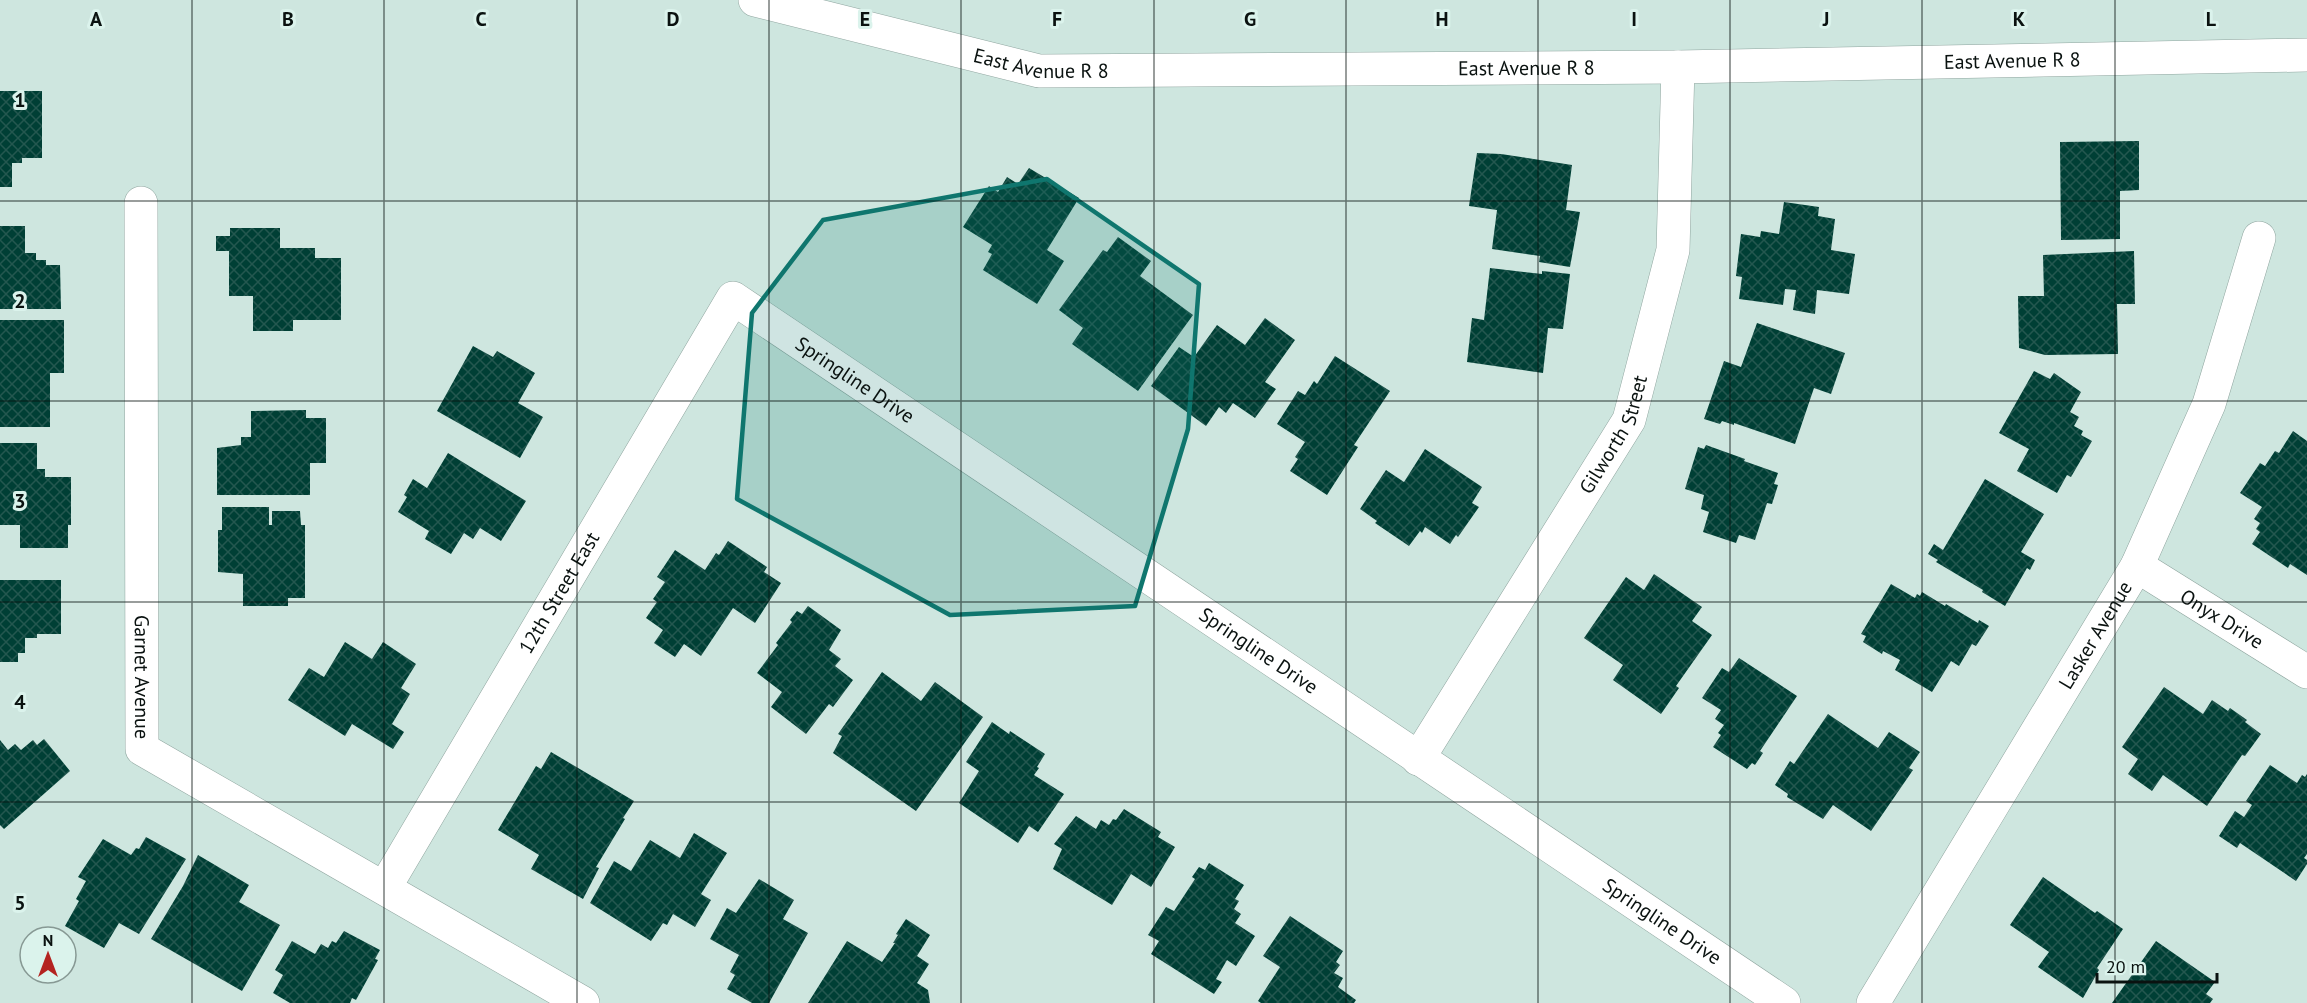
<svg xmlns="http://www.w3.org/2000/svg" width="2307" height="1003" viewBox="0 0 2307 1003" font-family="'PT Sans',sans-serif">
  <defs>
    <pattern id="building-cross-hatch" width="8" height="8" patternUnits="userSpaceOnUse" patternTransform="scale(1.5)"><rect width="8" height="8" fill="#003f35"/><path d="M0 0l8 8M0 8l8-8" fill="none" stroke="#24574f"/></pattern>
  </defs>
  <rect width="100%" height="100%" fill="#cee6df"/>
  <!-- building -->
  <g fill="url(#building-cross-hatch)">
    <path d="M0,91H42V158H22V163H12V187H0Z"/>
    <path d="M2139,141V190L2120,191V239L2061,240L2060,142Z"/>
    <path d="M1477,153L1501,154L1572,165L1566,210L1580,212L1570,267L1539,262L1540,256L1492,249L1497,210L1469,206Z"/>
    <path d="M1029,168L1079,198L1047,250L1064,261L1037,304L983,270L992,254L988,252L992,245L963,227L989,186L998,192L1007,177L1018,184Z"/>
    <path d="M1784,202L1819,207L1818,216L1835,219L1831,250L1855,254L1849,294L1817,290L1815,314L1793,310L1796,290L1785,289L1783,305L1739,299L1742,277L1736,276L1741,234L1760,237L1761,231L1779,234Z"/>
    <path d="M0,226H25V253H36V260H46V265H60L61,309H0Z"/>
    <path d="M230,228H280V248H315V258H341V320H293V331H253V296H229V251H216V236H230Z"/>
    <path d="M1118,237L1151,261L1140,276L1193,315L1138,391L1072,344L1083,328L1059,310L1103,250L1107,252Z"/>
    <path d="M2134,251L2135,304H2117L2118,354L2045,355L2019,348L2018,296H2044L2043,255Z"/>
    <path d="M1490,268L1542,274V271L1570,274L1563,329L1548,328L1543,373L1467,362L1472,318L1484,320Z"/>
    <path d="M1265,318L1295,340L1265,382L1276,389L1255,418L1233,403L1226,413L1219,407L1206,426L1151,386L1179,347L1194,357L1217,325L1245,345Z"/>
    <path d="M0,320H64V373H50V427H0Z"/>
    <path d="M1757,323L1845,353L1831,394L1814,388L1795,444L1734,423V425L1722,421L1720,424L1704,419L1724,361L1741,367Z"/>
    <path d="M473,346L493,357L497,351L535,373L518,403L543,417L520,458L437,411Z"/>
    <path d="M1335,356L1390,391L1354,445L1358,447L1327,495L1290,471L1298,459L1295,457L1305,442L1277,424L1298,391L1305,395L1314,381L1317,384Z"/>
    <path d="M2034,371L2050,379L2054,373L2081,392L2070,412L2079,417L2074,426L2083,431L2081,435L2092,441L2071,477L2067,475L2057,493L2017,471L2029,449L1999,433Z"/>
    <path d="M306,410V418H326V463H310V495H217V448L241,445V437H251V411Z"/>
    <path d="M2293,431L2307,441V575L2290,564L2288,568L2252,544L2260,532L2256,529L2260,523L2254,519L2262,507L2240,493L2260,463L2265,466L2275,451L2279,453Z"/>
    <path d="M0,443H37V469H45V477H71V525H68V548H20V525H0Z"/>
    <path d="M1706,445L1745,459L1744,461L1778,473L1774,484L1778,485L1772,504L1767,503L1755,540L1739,535L1736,543L1703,532L1709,512L1701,509L1704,495L1685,489L1698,447L1704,449Z"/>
    <path d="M1425,449L1482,487L1472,503L1479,507L1458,537L1456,535L1450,544L1425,527L1422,533L1420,531L1409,546L1375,523L1377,521L1360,509L1386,470L1404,482Z"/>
    <path d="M448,453L526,501L501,541L480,528L473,539L464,533L451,554L425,539L429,531L398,512L407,497L404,495L413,479L427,488Z"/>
    <path d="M1985,479L2044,514L2021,552L2035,560L2030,570L2027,568L2005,606L1982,592L1983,590L1936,562L1938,560L1928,554L1934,544L1943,550Z"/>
    <path d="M222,507H269V525H272V511H300L301,525H305V598H288V606H243V574L218,572V530H222Z"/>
    <path d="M728,541L767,567L764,572L781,583L755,623L733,608L701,656L684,644L675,657L654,643L663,630L646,618L657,602L653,599L665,582L657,577L675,550L705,570L716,553L719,555Z"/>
    <path d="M1654,574L1702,607L1692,621L1712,635L1676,686L1679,688L1661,714L1613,680L1623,665L1584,638L1626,577L1644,590Z"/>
    <path d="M0,580H61V634H37V638H25V653H18V662H0Z"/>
    <path d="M1891,584L1915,598L1917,594L1920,596L1922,592L1945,606L1946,604L1978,623L1979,620L1989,626L1976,646L1972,644L1959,666L1951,661L1932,692L1895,670L1900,660L1883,651L1882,654L1863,642L1866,636L1861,634Z"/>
    <path d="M808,606L841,630L829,650L841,659L835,666L853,680L833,707L829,704L806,734L771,707L782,692L757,673L778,645L776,643L792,622L790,620L797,611L802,614Z"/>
    <path d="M345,642L372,659L383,642L416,664L401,688L410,694L392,724L404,732L393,749L352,724L345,736L288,700L309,668L324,677Z"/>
    <path d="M1739,658L1797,696L1760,751L1763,753L1755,765L1752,763L1747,769L1713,747L1721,735L1718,733L1724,725L1715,719L1721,710L1702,698L1722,668L1729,672Z"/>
    <path d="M882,672L921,701L935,682L983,717L916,811L833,753L842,736L838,734Z"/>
    <path d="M2164,687L2203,714L2212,700L2228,711L2230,708L2247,720L2245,722L2261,734L2245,756L2242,755L2207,806L2163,775L2152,791L2128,774L2138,759L2122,747Z"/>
    <path d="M1828,714L1878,748L1889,732L1920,752L1909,768L1913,770L1871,831L1833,805L1823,819L1787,797L1788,794L1775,785L1790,761L1794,764Z"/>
    <path d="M992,722L1009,734L1010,731L1045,754L1037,767L1039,768L1034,775L1064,794L1038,832L1029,826L1018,843L959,803L979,771L966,762Z"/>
    <path d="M44,739L70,771L4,829L0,825V740L8,750L15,744L21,750L33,740L37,745Z"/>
    <path d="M551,752L634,801L623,818L625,819L596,867L599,868L583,899L531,869L539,855L498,830L536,766L541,769Z"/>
    <path d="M2270,765L2297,783L2302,775L2305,777L2307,774V854L2304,858L2307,860V864L2296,881L2240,843L2237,848L2219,836L2235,811L2244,817L2252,805L2246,801Z"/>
    <path d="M1124,809L1161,832L1158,837L1175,847L1151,887L1131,874L1112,905L1053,869L1062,849L1054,844L1076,816L1096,829L1101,820L1109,825L1113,819L1116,820Z"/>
    <path d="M694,833L727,853L701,894L711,900L695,927L673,914L667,925L663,923L651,941L590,903L614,861L631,871L650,840L680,858Z"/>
    <path d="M146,837L186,859L139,934L119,923L104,948L65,926L79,901L76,899L86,881L78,877L103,839L131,855L136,848L139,849Z"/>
    <path d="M198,855L249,885L239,902L280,925L242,991L151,939L183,886Z"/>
    <path d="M1209,863L1244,885L1235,899L1239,901L1234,909L1241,914L1235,923L1255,936L1236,966L1227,960L1216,979L1222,982L1214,994L1151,954L1159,941L1148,935L1166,907L1174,911L1195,879L1192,877L1199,867L1205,870Z"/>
    <path d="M2043,877L2095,913L2097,911L2123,929L2097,968L2099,970L2083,998L2038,967L2049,952L2010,925Z"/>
    <path d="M759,879L794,900L783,919L808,933L769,1003H752L727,989L735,975L730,972L739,955L710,939L727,908L736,913Z"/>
    <path d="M1290,916L1343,951L1336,962L1340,965L1334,973L1343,978L1338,987L1356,1000L1354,1003H1261L1258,1001L1280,967L1263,956Z"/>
    <path d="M906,919L930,935L917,956L929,964L917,983L928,990L930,1003H808L847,941L882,962L895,943H893L898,935L896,934Z"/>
    <path d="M344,931L380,950L375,959L378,960L356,1000L352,998L350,1003H290L273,993L283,975L275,970L292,941L315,954L321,944L328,948L332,941L336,943Z"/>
    <path d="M2156,941L2215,982L2206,994L2213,999L2210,1003H2112Z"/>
  </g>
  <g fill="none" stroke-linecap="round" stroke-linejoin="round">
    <defs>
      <g id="minor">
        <path id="s1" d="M755,0L1039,71L1678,67L2307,55"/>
        <path id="s2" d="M141,203L142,749L583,1003"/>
        <path id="s3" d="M2137,566L2307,672"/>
        <path id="s4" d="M1418,759L1629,420L1673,250L1678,67"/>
        <path id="s5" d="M385,887L733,298L1784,1003"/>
        <path id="s6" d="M1873,1003L2137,566L2209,404L2259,238"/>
      </g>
    </defs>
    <!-- minor casing -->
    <use href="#minor" stroke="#8fa59f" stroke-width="34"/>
    <!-- minor -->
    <use href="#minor" stroke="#fff" stroke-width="33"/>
  </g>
  <!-- marked area -->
  <path fill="#0f766e" fill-opacity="0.2" stroke="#0f766e" stroke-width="4.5" stroke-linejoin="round" d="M1047,179L1199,284L1188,429L1135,606L950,615L737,499L752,313L823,220Z"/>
  <!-- grid -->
  <path fill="none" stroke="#0a1210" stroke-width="1.5" stroke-opacity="0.55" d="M192,0V1003M384,0V1003M577,0V1003M769,0V1003M961,0V1003M1154,0V1003M1346,0V1003M1538,0V1003M1730,0V1003M1922,0V1003M2115,0V1003M0,201H2307M0,401H2307M0,602H2307M0,802H2307"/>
  <g text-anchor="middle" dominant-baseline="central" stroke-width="6" stroke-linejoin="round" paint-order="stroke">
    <!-- street labels -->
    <g font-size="20" fill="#0a1210" stroke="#dbf3ec">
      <text stroke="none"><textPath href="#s1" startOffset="1266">East Avenue R 8</textPath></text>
      <text stroke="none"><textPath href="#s1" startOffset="294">East Avenue R 8</textPath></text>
      <text stroke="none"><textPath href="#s1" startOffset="780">East Avenue R 8</textPath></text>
      <text stroke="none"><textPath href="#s5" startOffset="831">Springline Drive</textPath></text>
      <text stroke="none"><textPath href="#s4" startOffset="380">Gilworth Street</textPath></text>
      <text stroke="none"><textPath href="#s5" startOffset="342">12th Street East</textPath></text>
      <text stroke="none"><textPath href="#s3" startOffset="100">Onyx Drive</textPath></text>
      <text stroke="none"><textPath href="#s6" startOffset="430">Lasker Avenue</textPath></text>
      <text stroke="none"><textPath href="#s5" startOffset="1317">Springline Drive</textPath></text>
      <text stroke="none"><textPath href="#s2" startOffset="474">Garnet Avenue</textPath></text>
      <text stroke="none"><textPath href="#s5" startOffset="1803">Springline Drive</textPath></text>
    </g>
  </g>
  <g font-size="20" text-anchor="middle" font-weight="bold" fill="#0a1210" stroke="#dbf3ec" stroke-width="6" stroke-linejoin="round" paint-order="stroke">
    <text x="96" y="26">A</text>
    <text x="288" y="26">B</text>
    <text x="481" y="26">C</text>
    <text x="673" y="26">D</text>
    <text x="865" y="26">E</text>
    <text x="1057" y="26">F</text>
    <text x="1250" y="26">G</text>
    <text x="1442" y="26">H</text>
    <text x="1634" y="26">I</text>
    <text x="1826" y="26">J</text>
    <text x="2019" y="26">K</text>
    <text x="2211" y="26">L</text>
    <text x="20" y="107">1</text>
    <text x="20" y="308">2</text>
    <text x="20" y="508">3</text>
    <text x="20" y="709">4</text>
    <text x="20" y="910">5</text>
  </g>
  <!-- north arrow -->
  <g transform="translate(48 955)"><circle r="28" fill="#dbf3ec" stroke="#879994" stroke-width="1.5"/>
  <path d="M0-4.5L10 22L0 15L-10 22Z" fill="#b42421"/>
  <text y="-9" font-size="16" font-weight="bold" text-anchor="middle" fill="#0a1210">N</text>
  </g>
  <!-- scale -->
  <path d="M2097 973v9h120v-9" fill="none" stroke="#0a1210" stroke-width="3"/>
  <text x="2106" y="973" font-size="18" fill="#0a1210" stroke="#dbf3ec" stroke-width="4.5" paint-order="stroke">20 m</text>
</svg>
